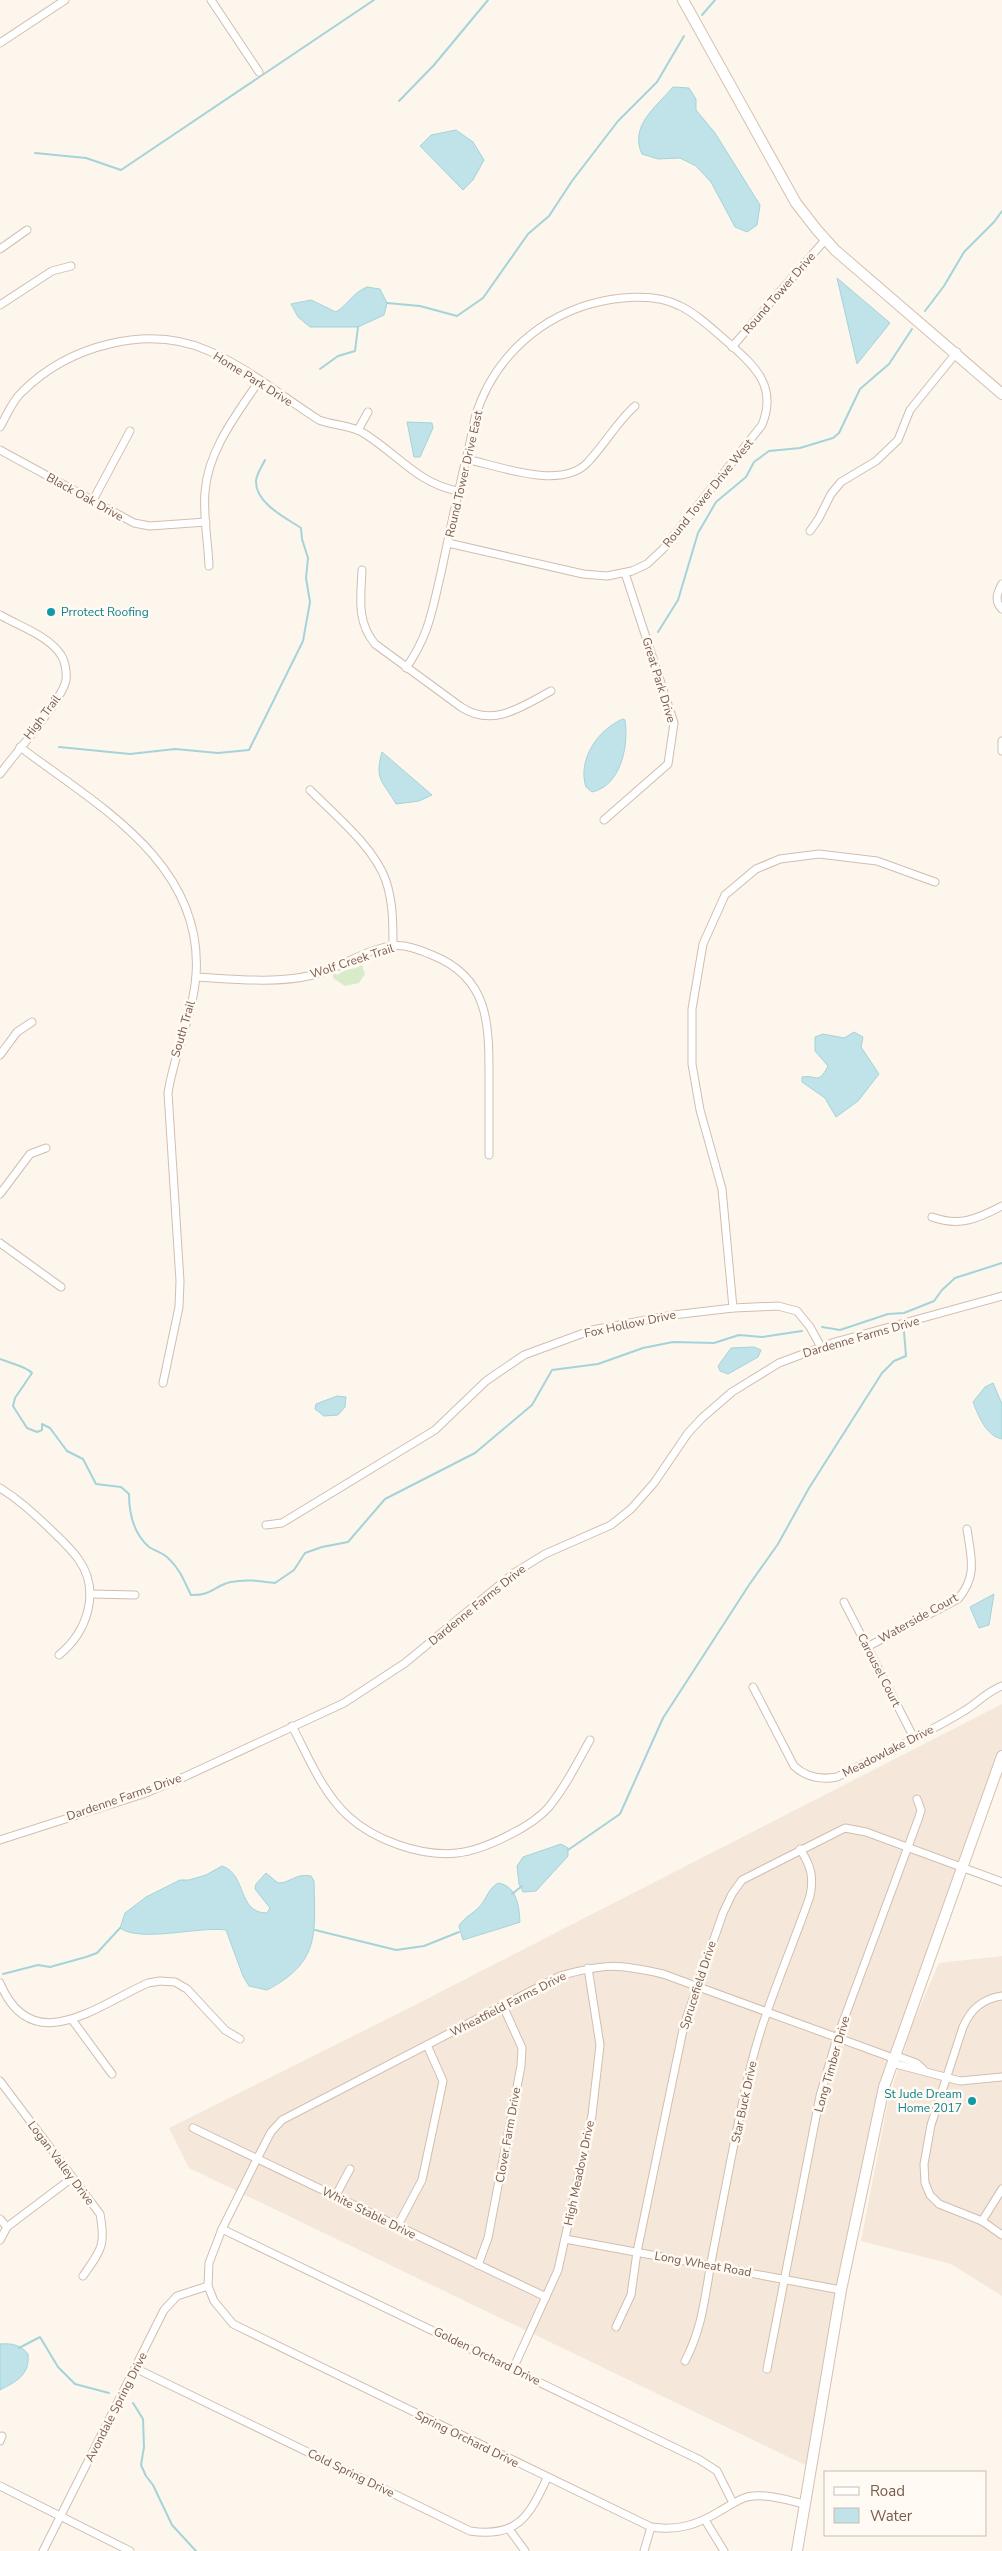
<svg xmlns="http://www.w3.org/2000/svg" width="1002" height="2551" viewBox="0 0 1002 2551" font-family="'Nunito Sans',sans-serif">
  <rect width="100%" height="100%" fill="#fdf6ec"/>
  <!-- residential -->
  <g fill="#f5e8da">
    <path d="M1002,1704V1758L887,2077L811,2466L803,2464L189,2168L169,2128L415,2005Z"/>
    <path d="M1002,1956V2299V2296L951,2264L861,2241L888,2101L912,2025L939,1963Z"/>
  </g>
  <!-- green -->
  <path fill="#d8ecc9" d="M362,965L365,974L359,983L345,986L333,978V973L338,975C345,968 355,970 362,965Z"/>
  <!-- water -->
  <g fill="#bfe3e8" stroke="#a5d3da">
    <path d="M673,87L689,88L696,99V110L715,133L760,205L757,225L747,232L735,227L711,182L696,166L680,158L658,159L642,154C629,126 656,107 673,87Z"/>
    <path d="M456,130L473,142L484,160L473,180L463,190L420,146L431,135Z"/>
    <path d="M837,278L890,323L857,364Z"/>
    <path d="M367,287L380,289L387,303L384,315L358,327H310L298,317L291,304L311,300L336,312C350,303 351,294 367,287Z"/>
    <path d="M407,422L432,423L433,428L420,457H414Z"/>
    <path d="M623,719L625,720C629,745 621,786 592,792L586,787C577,760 598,729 623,719Z"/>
    <path d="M382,752L432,795L419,801L396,804C383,781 374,780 382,752Z"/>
    <path d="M854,1032L863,1037L861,1047L879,1074L858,1101L836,1117L825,1098L802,1082V1077C816,1074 818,1086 828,1066L815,1051V1037L823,1034L844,1038Z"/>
    <path d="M754,1347L761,1350L758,1357L728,1374L720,1371L718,1366L731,1348Z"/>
    <path d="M993,1383L1002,1404V1439C986,1436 978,1415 973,1402L985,1387Z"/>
    <path d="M337,1396L346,1397L345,1407L338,1415L324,1416L315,1409L316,1404Z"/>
    <path d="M994,1594L989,1625L979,1628L970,1607Z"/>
    <path d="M561,1844L568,1848V1856L536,1891L523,1892L519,1884L517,1866L523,1857Z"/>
    <path d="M222,1866C247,1874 237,1913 267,1913L270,1908L255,1889L256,1884L266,1873L278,1883C291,1883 295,1873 311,1876L314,1881C315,1935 320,1962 267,1990L249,1986L243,1976L226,1930C199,1926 141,1943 120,1928L125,1913L146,1897L180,1880H189L206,1875Z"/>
    <path d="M498,1883C517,1886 519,1906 520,1922C500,1929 481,1934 463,1940L459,1926C465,1916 473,1914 480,1906C487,1898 488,1889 498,1883Z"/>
    <path d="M0,2344C12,2343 21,2345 28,2354C30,2375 17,2381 0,2390Z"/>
  </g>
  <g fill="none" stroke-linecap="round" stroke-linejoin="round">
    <!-- stream -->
    <g stroke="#a5d3da" stroke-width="2">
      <path d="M702,15L715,0"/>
      <path d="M399,101L434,65L488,0"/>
      <path d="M35,153L86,158L121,170L374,0"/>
      <path d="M387,303L420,306L457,316L483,298L528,234L549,216L572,181L618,121L657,82L684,36"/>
      <path d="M925,311L944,286L964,252L994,222L1002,211"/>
      <path d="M320,369L338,356L355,351L358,327"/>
      <path d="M658,632L678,600L698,533L716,502L746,477L754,462L769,451L800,448L833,438L839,433L860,389L889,364L912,329"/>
      <path d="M59,747L130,754L175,749L218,753L249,750L303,641L310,602L306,578L308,558L302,539L301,528C286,518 255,503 256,481C256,475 262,466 265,460"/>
      <path d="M822,1327L840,1330L888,1314L904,1313L934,1301L942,1290L955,1278L1002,1263"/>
      <path d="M0,1359C9,1363 26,1366 32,1373L15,1398L13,1406L27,1428L37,1432L42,1430V1424L50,1428L67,1451L83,1459L96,1484L121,1487L129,1494C129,1514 133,1533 149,1547C155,1551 164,1553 169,1559C180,1569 185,1583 191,1595C212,1596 215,1585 231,1582C246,1579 260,1581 275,1583L294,1570L305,1553L322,1547L348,1542L385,1499L475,1453L532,1405L552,1370L598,1364L643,1348L673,1342L714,1343L739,1335L762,1337L802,1331"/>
      <path d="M568,1850L620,1814L663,1718L749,1585L778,1544L809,1488L882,1373L894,1361L906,1356L904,1332"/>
      <path d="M512,1894L522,1886"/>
      <path d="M315,1930L396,1950L424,1946L459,1932"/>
      <path d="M3,1974L38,1965L50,1967L86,1957L97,1953L120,1928"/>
      <path d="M19,2348L40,2337L58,2367L75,2384L109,2393"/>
      <path d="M133,2403L143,2419L144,2447L141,2465L146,2476L153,2485L172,2525L196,2551"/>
    </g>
    <defs>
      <g id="street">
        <path d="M211,0L259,72"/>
        <path d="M0,43L65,0"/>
        <path d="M0,249L27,230"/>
        <path d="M0,305L52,271L71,266"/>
        <path d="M732,347L825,240"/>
        <path d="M0,427C7,415 12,401 22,392C69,345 148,324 209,351C248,368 283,397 319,420C332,425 347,425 360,431C394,450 417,484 458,491"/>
        <path d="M358,430L368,412"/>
        <path d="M0,450L134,523L150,526L206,522"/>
        <path d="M466,459C499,466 562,491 588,462C605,444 617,422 635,406"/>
        <path d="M92,502L130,431"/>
        <path d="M810,531L819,518L831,494L841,482L876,461L898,440L910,410L957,352"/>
        <path d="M209,566C208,541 203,516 205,492C208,450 237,414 259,381"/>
        <path d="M362,570C361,597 356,621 375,644L461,707C493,728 521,707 551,691"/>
        <path d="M1002,584C997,593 994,601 1002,609"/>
        <path d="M0,615C19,626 49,636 61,655C65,661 67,673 66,680C63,699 14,755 0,774"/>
        <path d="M406,668C429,635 432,611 441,573C449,535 457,497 466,459C470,445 472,432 475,418C491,363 533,322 587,305C614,297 654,292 680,306C699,315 715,332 731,345C757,368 777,388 762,425L663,549L647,564L632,571L607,576L583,574L448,543"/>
        <path d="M1002,741V751"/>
        <path d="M20,747C97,805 204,863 196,975C193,1016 174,1053 168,1093L180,1281L179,1307L163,1383"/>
        <path d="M310,790C335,815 375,848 386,881C393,902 393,924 393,945"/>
        <path d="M604,820L668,764L674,723L625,573"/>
        <path d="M196,977C234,979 275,984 313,975C340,968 364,950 392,946C405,944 420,950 432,955C490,978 489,1025 489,1079C489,1104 489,1129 489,1155"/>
        <path d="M0,1055L17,1032L32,1022"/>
        <path d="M0,1194L30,1154L46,1148"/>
        <path d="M932,1217C959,1227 977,1219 1002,1206"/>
        <path d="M0,1243L61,1287"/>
        <path d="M733,1308L722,1189L700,1110L692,1064V1009L703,944L725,895L756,869L780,859L819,854L877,861L935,882"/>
        <path d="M0,1488C18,1499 32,1512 47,1526C58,1537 70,1547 79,1560C101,1592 87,1632 59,1655"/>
        <path d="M266,1525L282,1523L435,1430L486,1381L524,1355L592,1330L673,1315L733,1308L778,1306L797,1311L810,1327L821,1347"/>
        <path d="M90,1594L135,1595"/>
        <path d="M844,1602L914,1738"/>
        <path d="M867,1647L958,1599C978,1576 971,1557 967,1529"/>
        <path d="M753,1687L794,1766C807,1778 821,1780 837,1777C879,1756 923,1736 964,1711C978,1703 986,1692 1002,1686"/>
        <path d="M292,1726C308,1756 322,1792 348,1816C374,1840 421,1857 457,1853C476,1851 494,1843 511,1834C523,1828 538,1819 548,1808C565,1788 577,1763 590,1740"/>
        <path d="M0,1840L143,1794L184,1777L344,1703L405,1663L514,1573L545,1554L611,1525L631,1509L654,1483L688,1433L702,1418L732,1392L779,1363L835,1342L1002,1296"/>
        <path d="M0,1983C32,2060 98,2005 148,1983L160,1981L175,1982L187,1989L225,2030L240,2039"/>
        <path d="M1002,1996C982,1999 971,2009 963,2027L931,2125L924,2164L925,2183L930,2195L939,2204L982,2221L1002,2235"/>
        <path d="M73,2021L112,2074"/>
        <path d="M894,2055L916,2063L923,2069"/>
        <path d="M892,2063L960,2081L1002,2077"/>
        <path d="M0,2081L100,2214C106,2246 101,2250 83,2276"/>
        <path d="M193,2128L546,2297"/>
        <path d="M335,2197L350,2169"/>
        <path d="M0,2219L7,2227"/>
        <path d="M982,2221L1002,2189"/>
        <path d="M397,2227L422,2180L443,2081L427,2045"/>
        <path d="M222,2229L700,2460L717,2471L733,2503"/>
        <path d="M565,2239L841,2290"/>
        <path d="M0,2240L7,2227L72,2178"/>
        <path d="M478,2265L488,2238L521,2066L522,2048L503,2006"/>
        <path d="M616,2327L631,2295L637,2252L684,2025L723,1913L732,1894L742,1880L845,1828L866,1832L1002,1882"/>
        <path d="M685,2361C704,2325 705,2292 713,2252C725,2191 736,2129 750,2069C764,2010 790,1954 810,1896C814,1877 811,1866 800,1849"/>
        <path d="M137,2369L470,2531C517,2538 529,2517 547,2478"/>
        <path d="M513,2369L558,2270L592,2115L600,2045L588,1968"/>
        <path d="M767,2369L820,2096L837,2038L919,1817L921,1810L917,1799"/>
        <path d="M0,2441L2,2436"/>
        <path d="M0,2486L130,2551"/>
        <path d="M805,2504C786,2500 766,2493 747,2497C737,2500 729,2506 720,2511C697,2525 678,2531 651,2527L233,2324L214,2301L208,2286L209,2263L222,2229L257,2159L271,2132L282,2120L560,1976C605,1963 618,1964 663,1974L893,2058"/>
        <path d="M705,2520L724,2551"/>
        <path d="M509,2529L525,2551"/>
        <path d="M43,2551L164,2310L177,2296L208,2286"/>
        <path d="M644,2551L651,2527"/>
      </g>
      <g id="secondary">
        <path d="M683,0L796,203L817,230L835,250L1002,394"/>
        <path d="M797,2551L841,2290L884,2087L1002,1756"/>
      </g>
    </defs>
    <!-- street casing -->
    <use href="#street" stroke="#d1beb0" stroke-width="9"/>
    <!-- secondary casing -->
    <use href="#secondary" stroke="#d6c0b0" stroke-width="12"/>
    <!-- street -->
    <use href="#street" stroke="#fff" stroke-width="7"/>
    <!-- secondary -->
    <use href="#secondary" stroke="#fff" stroke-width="10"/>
  </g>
  <!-- markers -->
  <g fill="#0f9aa8" stroke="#fffaf3" stroke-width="2">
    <circle cx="51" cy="612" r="5"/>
    <circle cx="972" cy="2101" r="5"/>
  </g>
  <g text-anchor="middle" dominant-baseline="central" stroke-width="5" stroke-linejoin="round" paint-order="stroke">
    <!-- street labels -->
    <g font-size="12" fill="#7a5c4d" stroke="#fffaf3">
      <text transform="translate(779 293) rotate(-49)">Round Tower Drive</text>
      <text transform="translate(253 379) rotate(32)">Home Park Drive</text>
      <text transform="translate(464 474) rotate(-77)">Round Tower Drive East</text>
      <text transform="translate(708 493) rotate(-51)">Round Tower Drive West</text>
      <text transform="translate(85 497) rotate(29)">Black Oak Drive</text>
      <text transform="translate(659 680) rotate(73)">Great Park Drive</text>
      <text transform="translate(42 717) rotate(-53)">High Trail</text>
      <text transform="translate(352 961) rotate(-18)">Wolf Creek Trail</text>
      <text transform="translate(183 1029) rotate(-74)">South Trail</text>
      <text transform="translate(630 1324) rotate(-12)">Fox Hollow Drive</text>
      <text transform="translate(861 1337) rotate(-16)">Dardenne Farms Drive</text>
      <text transform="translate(477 1605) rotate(-39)">Dardenne Farms Drive</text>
      <text transform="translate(918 1618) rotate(-29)">Waterside Court</text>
      <text transform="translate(879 1670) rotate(63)">Carousel Court</text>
      <text transform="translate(888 1751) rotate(-27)">Meadowlake Drive</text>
      <text transform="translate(124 1797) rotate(-19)">Dardenne Farms Drive</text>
      <text transform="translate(698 1985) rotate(-72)">Sprucefield Drive</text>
      <text transform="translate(508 2004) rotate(-27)">Wheatfield Farms Drive</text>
      <text transform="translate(832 2064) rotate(-74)">Long Timber Drive</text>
      <text transform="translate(744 2102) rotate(-78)">Star Buck Drive</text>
      <text transform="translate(508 2135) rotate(-80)">Clover Farm Drive</text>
      <text transform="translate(61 2163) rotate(53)">Logan Valley Drive</text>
      <text transform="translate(579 2173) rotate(-78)">High Meadow Drive</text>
      <text transform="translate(369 2213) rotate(26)">White Stable Drive</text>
      <text transform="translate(703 2264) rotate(10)">Long Wheat Road</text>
      <text transform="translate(487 2356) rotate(26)">Golden Orchard Drive</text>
      <text transform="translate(116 2407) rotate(-63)">Avondale Spring Drive</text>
      <text transform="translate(467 2439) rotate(26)">Spring Orchard Drive</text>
      <text transform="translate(351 2473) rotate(26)">Cold Spring Drive</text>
    </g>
    <!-- culture labels -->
    <g font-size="12" fill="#0d838f" stroke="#fffaf3" text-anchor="start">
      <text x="61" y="612">Prrotect Roofing</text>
      <text x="962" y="2094" text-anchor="end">St Jude Dream<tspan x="962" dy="14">Home 2017</tspan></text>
    </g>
  </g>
  <!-- legend -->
  <rect x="824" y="2471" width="162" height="65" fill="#fffaf3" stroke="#cabbb1"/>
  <rect x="834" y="2487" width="25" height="8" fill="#ffffff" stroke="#cabbb1"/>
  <text x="870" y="2496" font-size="15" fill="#7a5c4d">Road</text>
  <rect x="834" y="2508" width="25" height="15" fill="#bfe3e8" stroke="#cabbb1"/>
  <text x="870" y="2521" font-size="15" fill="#7a5c4d">Water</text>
</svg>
